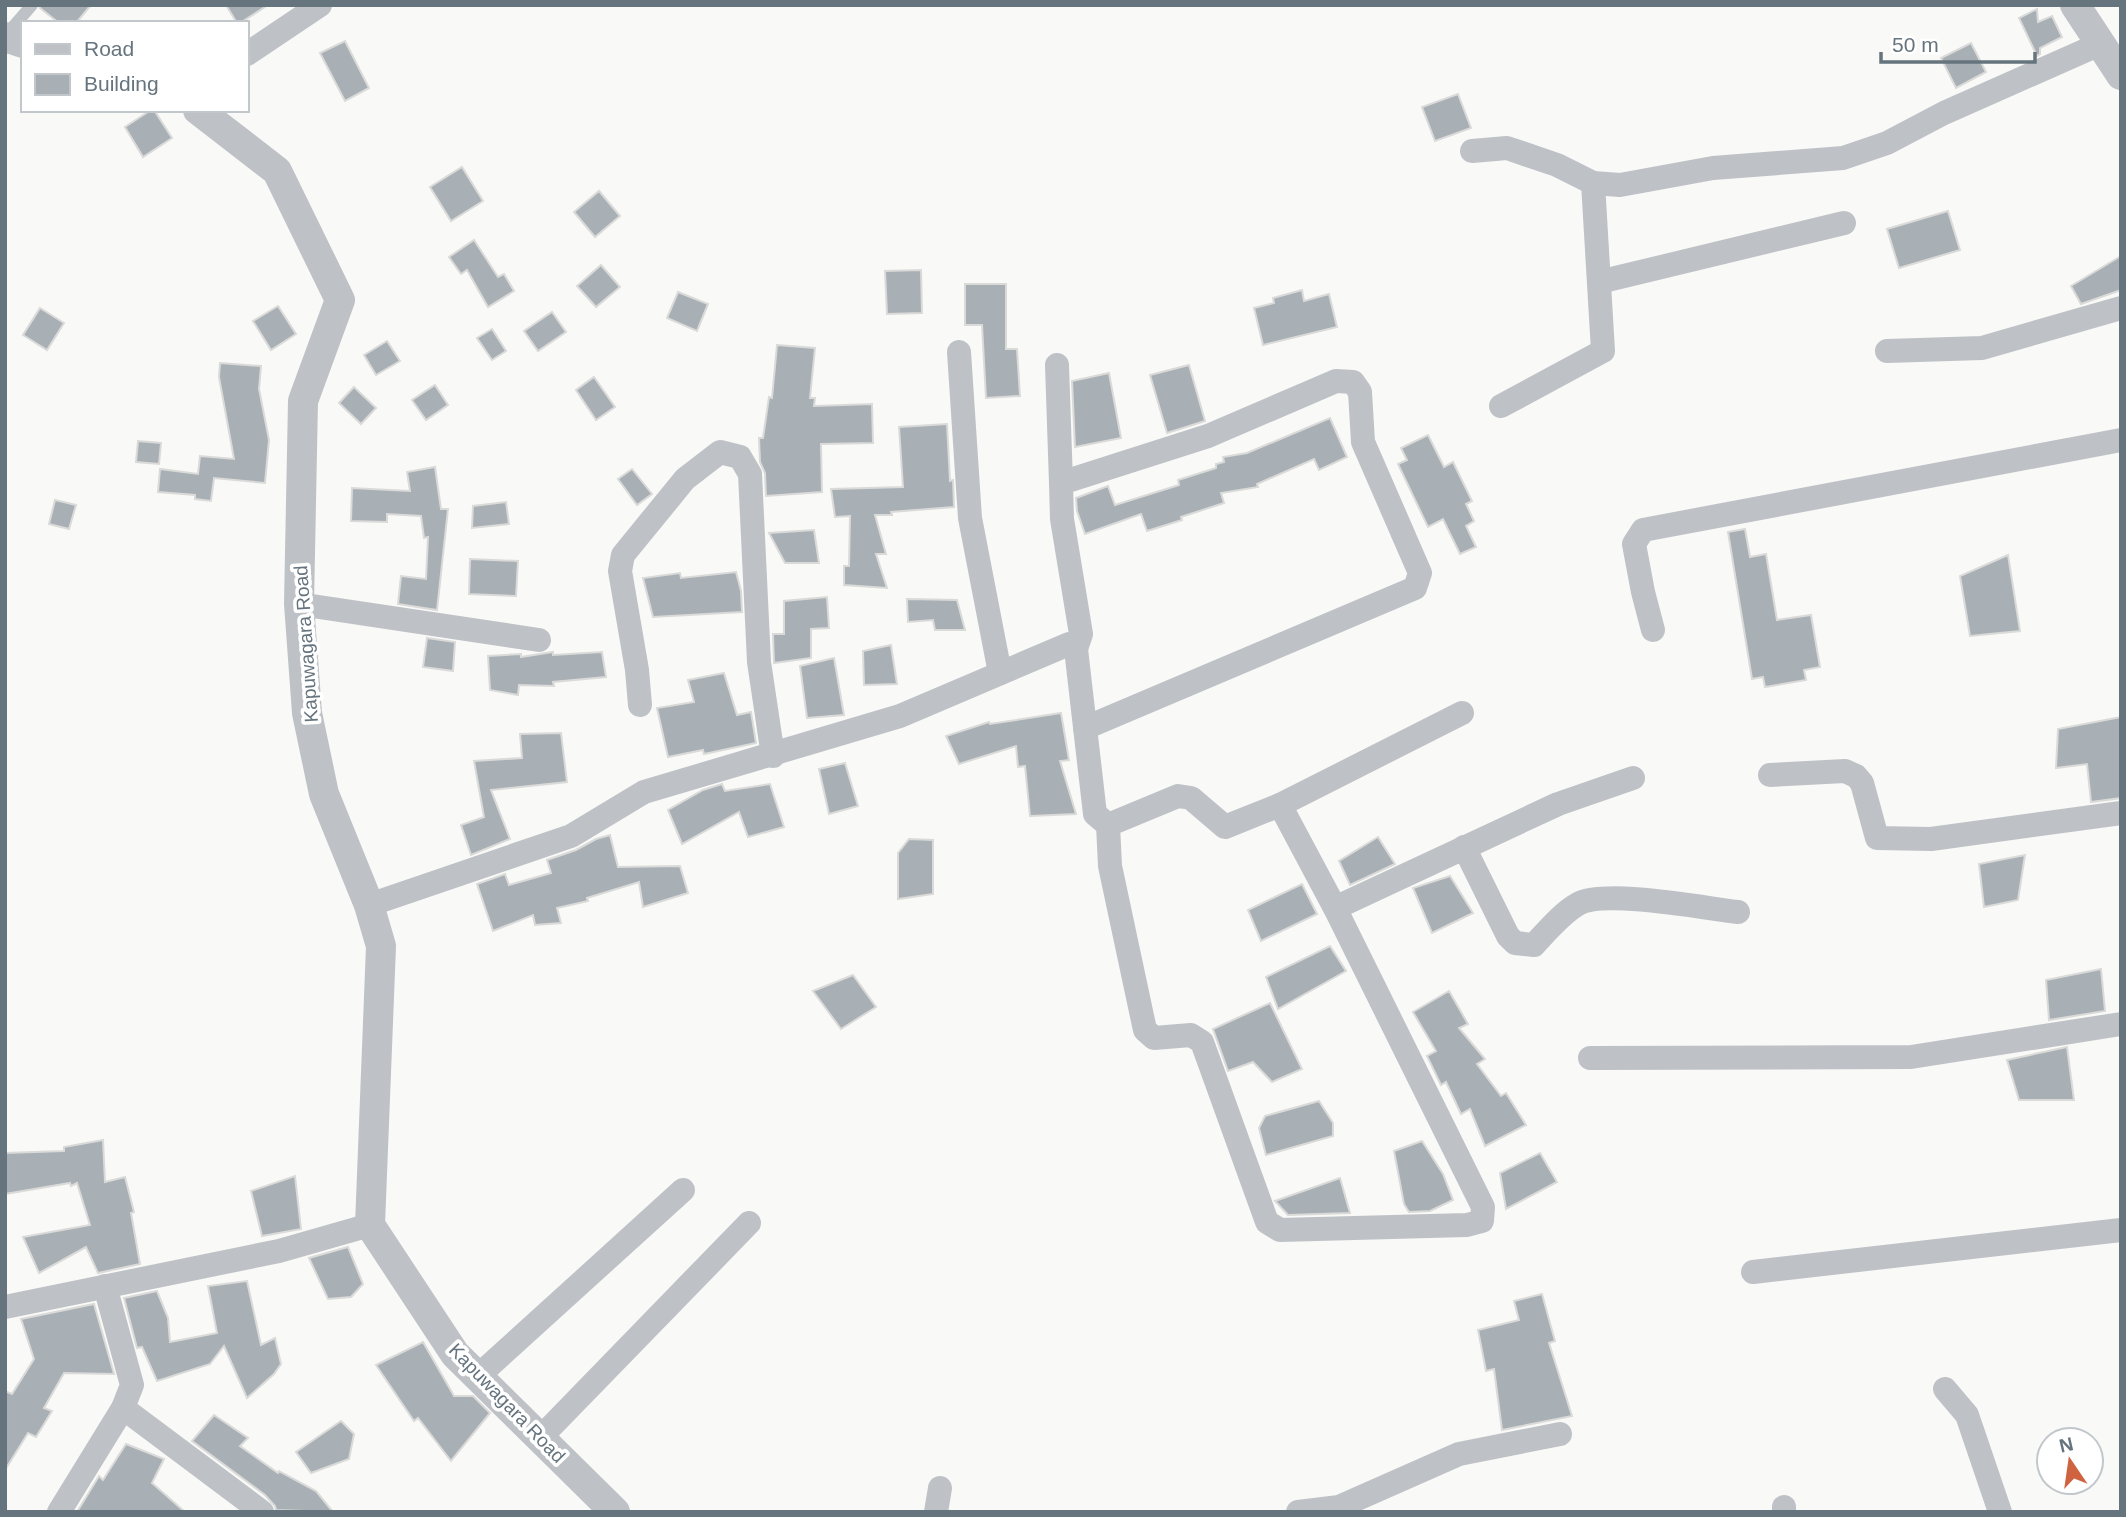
<svg xmlns="http://www.w3.org/2000/svg" width="2126" height="1517" viewBox="0 0 2126 1517" font-family="Helvetica,sans-serif">
  <rect width="100%" height="100%" fill="#f9f9f7"/>
  <!-- building -->
  <g fill="#a8afb5" stroke="#dadad9" stroke-width="2">
    <path d="M41,5H91L76,23H59L40,8Z"/>
    <path d="M226,5H268L240,23H237Z"/>
    <path d="M2037,9L2038,22L2052,16L2062,37L2040,48V54L2037,56L2019,18Z"/>
    <path d="M345,41L369,88L345,101L320,53Z"/>
    <path d="M1971,43L1986,72L1956,88L1941,58Z"/>
    <path d="M1458,94L1471,128L1435,141L1422,107Z"/>
    <path d="M151,110H154L172,138L143,157L125,127Z"/>
    <path d="M462,167L483,201L451,221L430,187Z"/>
    <path d="M599,191L620,216L595,237L574,212Z"/>
    <path d="M1948,211L1960,250L1899,268L1887,229Z"/>
    <path d="M474,240L498,277L504,274L514,291L488,307L467,270L461,274L449,257Z"/>
    <path d="M2121,256V290L2081,304L2071,286Z"/>
    <path d="M601,265L620,287L596,307L577,286Z"/>
    <path d="M921,270L922,313L887,314L885,271Z"/>
    <path d="M965,284H1006V349H1017L1020,396L986,398L982,325H965Z"/>
    <path d="M1302,290L1304,301L1329,294L1337,327L1263,345L1254,308L1274,303L1273,298Z"/>
    <path d="M678,292L708,304L697,331L667,318Z"/>
    <path d="M278,306L296,334L271,350L253,321Z"/>
    <path d="M40,308L64,323L47,350L23,335Z"/>
    <path d="M552,312L566,332L538,351L524,331Z"/>
    <path d="M492,329L506,351L492,360L477,338Z"/>
    <path d="M387,341L400,361L376,375L364,355Z"/>
    <path d="M777,345L815,348L810,398H815L814,406L872,404L873,443L821,444L822,492L766,496L765,473L760,462L759,438H763L769,397L772,398Z"/>
    <path d="M220,363L261,366L259,389L269,440L265,483L214,478L211,501L195,499V495L158,492L160,469L198,474L200,456L234,459L219,377Z"/>
    <path d="M1189,365L1205,421L1167,433L1150,375Z"/>
    <path d="M1109,373L1121,438L1075,447L1072,381Z"/>
    <path d="M594,377L615,407L596,420L576,390Z"/>
    <path d="M435,385L448,405L426,420L412,400Z"/>
    <path d="M354,387L376,408L361,424L339,403Z"/>
    <path d="M1330,418L1347,457L1319,470L1314,459L1257,484L1258,487L1221,493L1224,503L1181,517L1182,520L1147,531L1141,514L1085,534L1077,511L1076,498L1108,486L1115,505L1179,485L1178,480L1216,468V464L1224,462L1223,457L1247,453Z"/>
    <path d="M947,424L950,481L953,480L954,507L891,512L892,515H875L886,554H876L887,588L844,585V566H849L850,516L835,517L831,489L903,487L899,427Z"/>
    <path d="M1428,435L1444,467L1453,462L1472,501L1466,504L1474,521L1466,526L1476,547L1460,554L1443,519L1428,527L1398,464L1407,460L1401,448Z"/>
    <path d="M138,441L161,443L159,464L136,462Z"/>
    <path d="M435,467L441,509H448L437,610L398,604L401,576L426,579L428,537L424,538L421,516L387,514V522L351,521L352,488L410,491L407,472Z"/>
    <path d="M632,469L652,494L637,505L618,479Z"/>
    <path d="M55,500L76,505L69,529L49,524Z"/>
    <path d="M506,502L509,524L472,528L473,506Z"/>
    <path d="M1745,529L1750,557L1766,554L1777,620L1811,615L1820,667L1804,670L1806,680L1765,687L1763,677L1752,679L1728,532Z"/>
    <path d="M814,530L819,563H785L769,533Z"/>
    <path d="M2008,555L2020,631L1970,636L1960,576Z"/>
    <path d="M470,559L518,561L516,596L469,594Z"/>
    <path d="M736,572L741,591L742,612L653,617L643,578L680,573L681,578Z"/>
    <path d="M827,597L829,628L811,629V658L774,663L773,634H784V601Z"/>
    <path d="M907,599L957,600L965,630H935L933,620L908,622Z"/>
    <path d="M427,638L455,642L453,671L423,667Z"/>
    <path d="M891,645L897,684L864,685L863,651Z"/>
    <path d="M553,652V655L602,652L606,677L553,682L554,686L519,685L518,695L490,690L488,656L521,654V657Z"/>
    <path d="M834,658L844,715L807,718L800,666Z"/>
    <path d="M724,673L737,715L751,712L756,743L704,754L703,750L668,757L657,708L694,702L688,680Z"/>
    <path d="M1061,713L1069,760L1060,761L1076,814L1030,816L1025,766L1018,767L1016,746L959,764L946,736L989,722L990,724Z"/>
    <path d="M2121,717V798L2091,802L2087,764L2056,768L2058,729Z"/>
    <path d="M561,733L567,782L491,790L510,839L471,855L461,825L484,817L474,761L522,758L520,734Z"/>
    <path d="M845,763L858,806L829,814L819,769Z"/>
    <path d="M722,784L725,791L770,784L784,827L748,837L739,812L682,844L668,810L703,790Z"/>
    <path d="M610,835L618,867L680,866L688,893L643,907L639,882L587,898L588,901L557,908L561,923L535,925L533,915L493,931L477,884L505,874L509,885L551,873L547,860L576,850L596,839Z"/>
    <path d="M1378,837L1395,864L1350,885L1339,861Z"/>
    <path d="M909,839L933,840V894L898,899V853Z"/>
    <path d="M2025,855L2018,900L1984,907L1979,864Z"/>
    <path d="M1450,876L1473,913L1432,933L1413,888Z"/>
    <path d="M1302,884L1317,914L1261,941L1248,910Z"/>
    <path d="M1330,946L1346,971L1278,1009L1266,977Z"/>
    <path d="M2101,969L2105,1011L2049,1020L2046,980Z"/>
    <path d="M853,975L876,1007L841,1029L813,991Z"/>
    <path d="M1449,991L1468,1024L1459,1028L1485,1059L1477,1064L1501,1096L1506,1093L1526,1125L1485,1146L1470,1109L1461,1114L1446,1082L1441,1085L1427,1056L1436,1051L1413,1012Z"/>
    <path d="M1270,1003L1302,1069L1272,1082L1253,1062L1228,1071L1213,1029Z"/>
    <path d="M2067,1047L2074,1100H2019L2007,1060Z"/>
    <path d="M1319,1101L1333,1123V1136L1266,1155L1259,1128L1265,1116Z"/>
    <path d="M103,1140L105,1182L125,1177L134,1212L131,1213L140,1264L98,1273L86,1247L39,1273L23,1237L90,1225L77,1183L71,1186L70,1183L5,1194V1153L64,1151V1147Z"/>
    <path d="M1422,1141L1443,1174L1453,1200L1430,1211L1409,1212L1404,1204L1394,1151Z"/>
    <path d="M1540,1153L1557,1182L1506,1209L1500,1173Z"/>
    <path d="M295,1176L301,1229L262,1236L251,1191Z"/>
    <path d="M1340,1178L1350,1213L1288,1215L1275,1201Z"/>
    <path d="M348,1247L363,1284L351,1297L328,1299L309,1258Z"/>
    <path d="M247,1281L261,1345L275,1338L281,1364L274,1374L247,1398L224,1346L210,1364L157,1381L142,1347L137,1348L124,1298L157,1291L168,1318L170,1342L217,1333L208,1286Z"/>
    <path d="M1542,1294L1555,1341L1549,1343L1572,1416L1502,1430L1494,1369L1486,1371L1478,1330L1519,1320L1514,1301Z"/>
    <path d="M94,1304L114,1374L64,1373L44,1408L52,1411L36,1437L28,1433L5,1470V1391L12,1394L34,1359L21,1319Z"/>
    <path d="M423,1342L454,1396H473L490,1413L451,1461L418,1418L414,1421L376,1365Z"/>
    <path d="M214,1415L248,1438L240,1446L278,1473L279,1471L316,1491L333,1512L276,1510L275,1506L265,1495L192,1441Z"/>
    <path d="M341,1421L354,1434L349,1459L311,1473L296,1452Z"/>
    <path d="M126,1444L164,1459L152,1483L185,1512H77L99,1476L103,1480Z"/>
  </g>
  <g fill="none" stroke-linecap="round" stroke-linejoin="round">
    <!-- service -->
    <path stroke="#bec2c6" stroke-width="12" d="M5,36L32,5"/>
    <!-- minor -->
    <g stroke="#bec2c6" stroke-width="24">
      <path d="M247,54L320,5"/>
      <path d="M1472,151L1507,148L1557,165L1593,183L1620,185L1713,168L1843,158L1887,143L1944,113L2100,44"/>
      <path d="M1599,282L1844,223"/>
      <path d="M1887,351L1982,348L2121,308"/>
      <path d="M959,352L970,518L1000,673"/>
      <path d="M1057,365L1061,483"/>
      <path d="M1501,406L1603,351L1593,183"/>
      <path d="M299,604L539,640"/>
      <path d="M1653,630L1643,592L1634,544L1643,530L2121,440"/>
      <path d="M1076,649L1081,634L1062,519L1061,483L1208,436L1336,381L1353,382L1360,392L1363,442L1420,573L1415,588L1085,728"/>
      <path d="M640,705L637,670L620,571L623,555L685,479L720,452L740,457L750,474L759,662L773,756"/>
      <path d="M1770,775L1845,771L1856,776L1862,783L1877,838L1931,839L2121,813"/>
      <path d="M1280,805L1462,713"/>
      <path d="M1464,847L1508,936L1515,943L1534,945C1547,931 1562,913 1578,904C1604,889 1704,908 1738,912"/>
      <path d="M369,905L571,836L644,792L900,716L1069,644L1076,649L1095,814L1108,825L1178,796L1191,798L1225,827L1280,805L1335,908L1483,1207L1482,1221L1467,1225L1280,1230L1267,1222L1202,1042L1191,1035L1154,1038L1145,1030L1110,866L1108,825"/>
      <path d="M1335,908L1558,804L1633,778"/>
      <path d="M1590,1058L1911,1057L2121,1024"/>
      <path d="M1753,1272L2121,1230"/>
      <path d="M5,1307L279,1251L370,1225"/>
      <path d="M478,1376L683,1190"/>
      <path d="M1945,1389L1967,1415L2000,1512"/>
      <path d="M123,1408L262,1512"/>
      <path d="M540,1438L749,1223"/>
      <path d="M1784,1507V1512"/>
      <path d="M59,1512L123,1408L132,1385L105,1286"/>
      <path d="M936,1512L940,1488"/>
      <path d="M1298,1512L1339,1507L1459,1454L1560,1434"/>
    </g>
    <!-- tertiary -->
    <g stroke="#bec2c6" stroke-width="30">
      <path d="M2075,5L2121,75"/>
      <path d="M5,37L23,43"/>
      <path d="M198,110L277,171L340,300L303,401L299,604L307,713L324,794L369,905L381,946L370,1225L455,1354L615,1512"/>
    </g>
  </g>
  <g text-anchor="middle" dominant-baseline="central" stroke-width="7" stroke-linejoin="round" paint-order="stroke">
    <!-- street labels -->
    <g font-size="19" fill="#66747e" stroke="#fff">
      <text transform="translate(306 644) rotate(-94)">Kapuwagara Road</text>
      <text transform="translate(507 1403) rotate(46)">Kapuwagara Road</text>
    </g>
  </g>
  <!-- border -->
  <rect width="2126" height="1517" fill="none" stroke="#66747e" stroke-width="14"/>
  <!-- legend -->
  <rect x="21" y="21" width="228" height="91" fill="#ffffff" stroke="#c2c7cb" stroke-width="2"/>
  <rect x="35" y="44" width="35" height="10" fill="#bec2c6" stroke="#c2c7cb" stroke-width="2"/>
  <text x="84" y="56" font-size="21" fill="#66747e">Road</text>
  <rect x="35" y="74" width="35" height="21" fill="#a8afb5" stroke="#c2c7cb" stroke-width="2"/>
  <text x="84" y="91" font-size="21" fill="#66747e">Building</text>
  <!-- north arrow -->
  <g transform="translate(2070 1461) rotate(347)"><circle r="33" fill="#ffffff" stroke="#c2c7cb" stroke-width="2"/>
  <path d="M0-5L12 26L0 18L-12 26Z" fill="#cf6340"/>
  <text y="-10" font-size="19" font-weight="bold" text-anchor="middle" fill="#66747e">N</text>
  </g>
  <!-- scale -->
  <path d="M1881 52v10h154v-10" fill="none" stroke="#66747e" stroke-width="3.5"/>
  <text x="1892" y="52" font-size="21" fill="#66747e" stroke="#ffffff" stroke-width="5" paint-order="stroke">50 m</text>
</svg>
